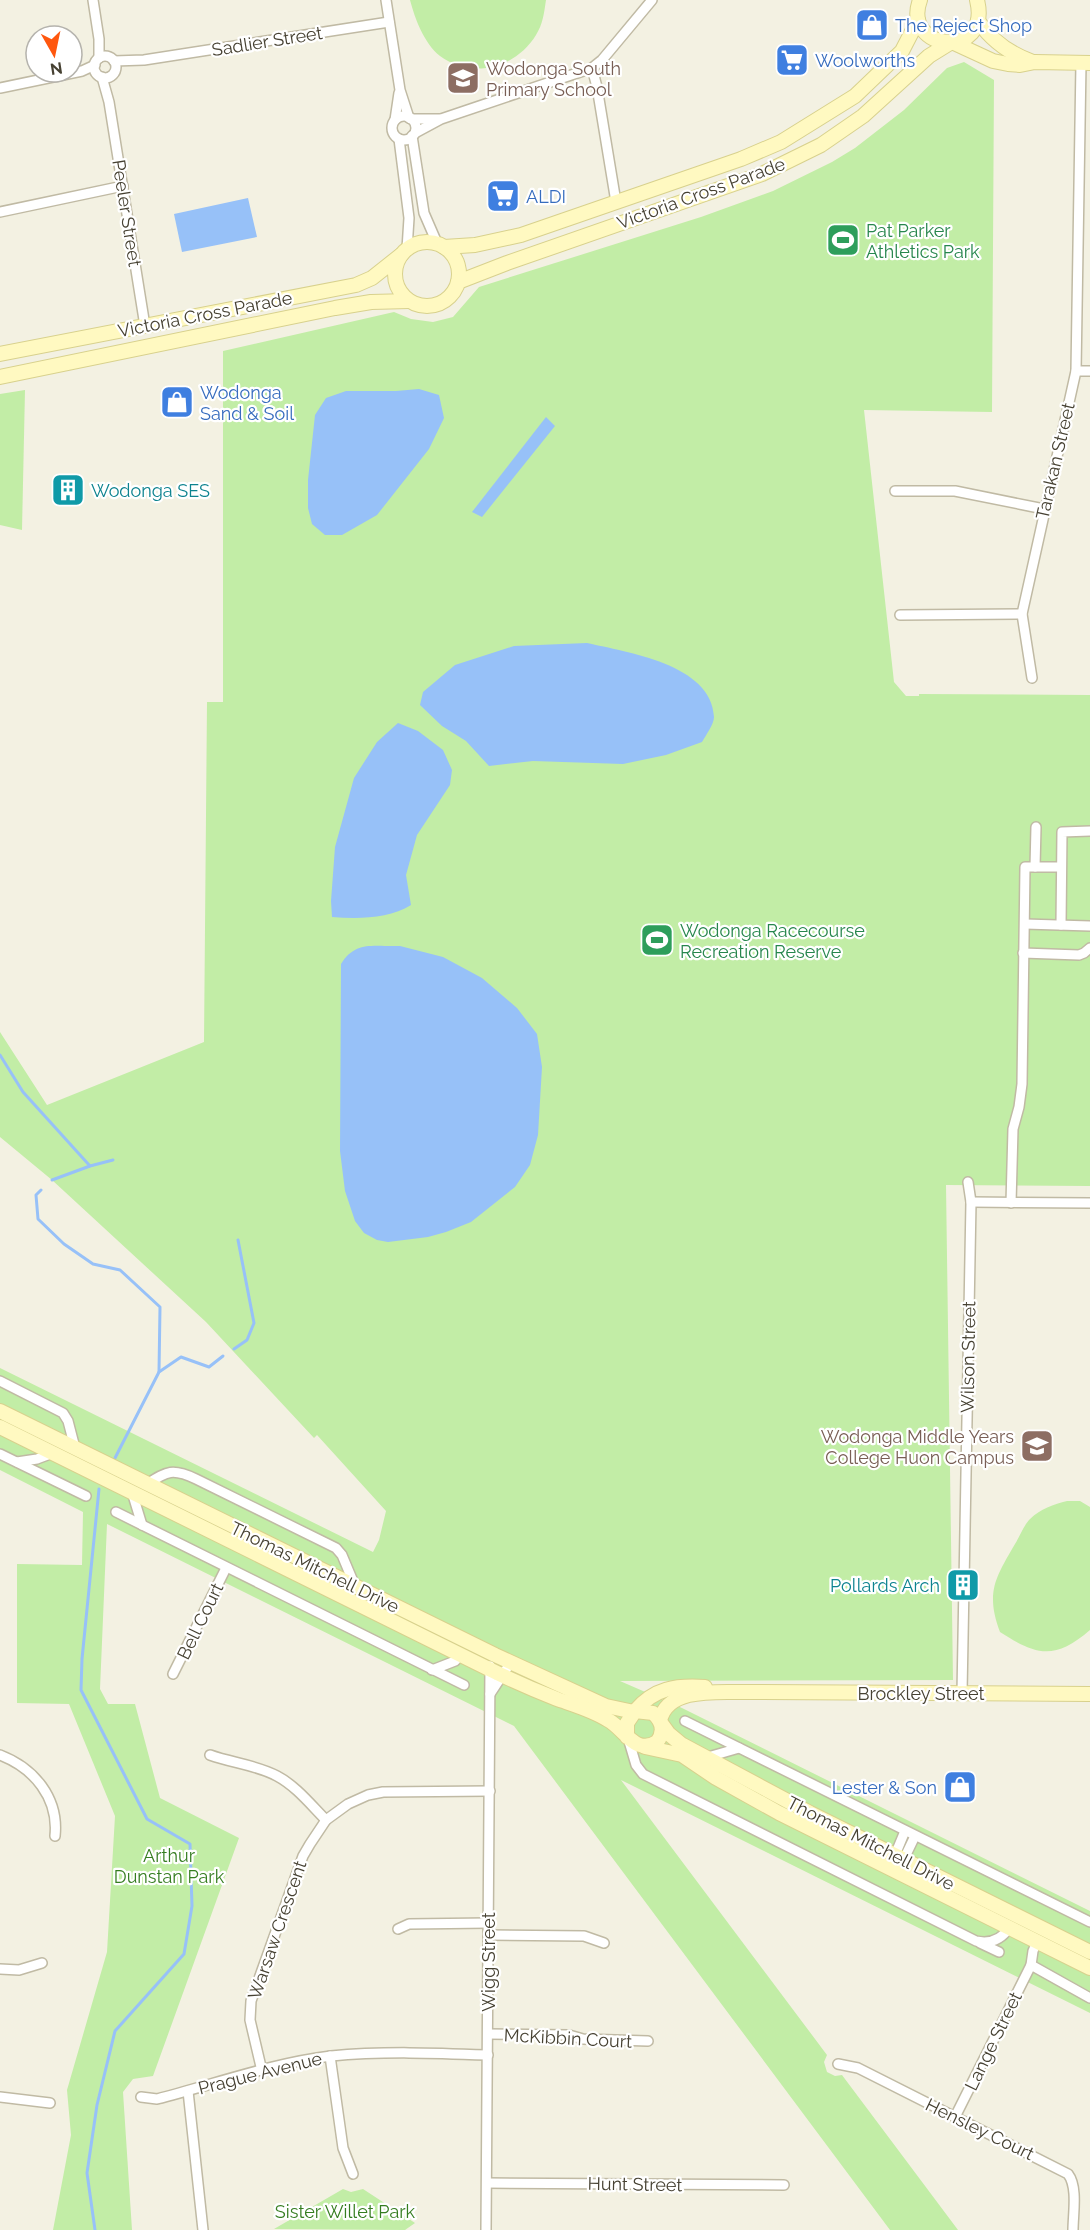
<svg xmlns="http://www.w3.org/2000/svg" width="1090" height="2230" viewBox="0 0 1090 2230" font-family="Raleway,sans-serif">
  <rect width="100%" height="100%" fill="#f3f1e2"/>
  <!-- green -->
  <g fill="#c2eda6">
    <path d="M410,0H546C544,13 543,24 536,35C516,68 472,80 440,56C424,43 415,19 410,0Z"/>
    <path d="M964,62L994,80L992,412L864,410L894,682L906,696H919V694L1090,695V1186L946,1185L953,1680L620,1681L682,1708L1090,1911V2013L621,1780L827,2055L824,2062L827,2072L835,2076L842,2075L958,2230H890L514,1726L107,1524L100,1689L108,1704H135L160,1798L239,1838L153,2076L133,2079L123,2092L132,2230H53L71,2135L67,2090L107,1952L115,1816L69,1704L17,1703V1564L82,1565L83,1512L0,1470V1368L373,1552L379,1540L386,1511L317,1435L314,1438L206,1322L52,1180L0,1137V1032L47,1105L204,1042L207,702H223V351L394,312L411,319L433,322L453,317L479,287L701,217L773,191L832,162L855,148L904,110L947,68Z"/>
    <path d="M25,390L22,530L0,525V394Z"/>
    <path d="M1067,1501H1080L1090,1507V1630C1055,1660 1037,1656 1000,1632C985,1592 996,1577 1015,1544C1020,1536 1024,1525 1030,1519C1040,1509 1054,1504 1067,1501Z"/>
    <path d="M343,2189L351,2192L363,2189L415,2223L405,2230L274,2229Z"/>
  </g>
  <!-- water -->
  <g fill="#97c1f8">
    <path d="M248,198L257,237L182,252L174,214Z"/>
    <path d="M419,389L439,395L444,418L429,449L377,515L342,535H325L312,524L308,508V480L315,415L326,398L346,391H396Z"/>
    <path d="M546,417L555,426L482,517L472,512Z"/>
    <path d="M587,643C626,652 712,664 714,717C714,724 706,735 702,742L666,755L623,764L533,761L489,766L466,741L442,726L420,705L423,692L455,665L514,646Z"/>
    <path d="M398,723L418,731L443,750L452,770L450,785L417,835L406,875L411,905C389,919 358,919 332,917L331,901L335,847L354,778L377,742Z"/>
    <path d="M400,946L443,957L482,978L517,1008L537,1034L542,1067L538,1135L530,1165L515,1187L471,1222L446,1232L428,1237L388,1242L377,1240L364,1233L355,1221L345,1191L340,1151L341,964C356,940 374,947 400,946Z"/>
  </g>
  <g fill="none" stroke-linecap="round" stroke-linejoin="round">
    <!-- stream -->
    <g stroke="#97c1f8" stroke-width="3">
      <path d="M0,1055L23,1092L90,1166"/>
      <path d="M52,1180L90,1166L113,1160"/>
      <path d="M41,1190L36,1195L38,1219L64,1244L93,1264L120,1270L160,1307L159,1372"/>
      <path d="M234,1349L247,1340L254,1323L238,1240"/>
      <path d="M115,1458L159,1372L181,1357L209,1367L223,1356"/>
      <path d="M95,2230L87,2173L97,2105L115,2031L184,1954L192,1906L190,1844L147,1819L81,1690L82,1659L99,1489"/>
    </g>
    <defs>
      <g id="street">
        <path d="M93,0L99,39V58"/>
        <path d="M386,0L400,90L409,118"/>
        <circle cx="105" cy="67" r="11"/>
        <path d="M114,61L144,60L389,22"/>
        <path d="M592,68L597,87L616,202"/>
        <path d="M102,77L109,102L145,326"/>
        <path d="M0,88L82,71L95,65"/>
        <circle cx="404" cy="128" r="12"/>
        <path d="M411,119H439"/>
        <path d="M395,120L399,93"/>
        <path d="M415,133L441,119L592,68L602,60L652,0"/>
        <path d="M412,136L424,213L437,243"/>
        <path d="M399,139L409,218L407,249"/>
        <path d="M0,212L123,186"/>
        <path d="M1076,371H1090"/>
        <path d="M895,491H955L1044,509"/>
        <path d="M900,615L1022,614"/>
        <path d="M1032,678L1022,614L1076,371L1081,63"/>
        <path d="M1035,867L1036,827"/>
        <path d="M1025,924L1090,926"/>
        <path d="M1061,925L1062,832L1090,831"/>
        <path d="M1023,953L1079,955L1084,953L1090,948"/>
        <path d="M971,1202L1090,1203"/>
        <path d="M1011,1203L1013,1129L1019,1107L1022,1084L1025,867H1061"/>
        <path d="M0,1381L63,1413L68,1421L75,1448"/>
        <path d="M0,1454L86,1496"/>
        <path d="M17,1462L37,1459L53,1453"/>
        <path d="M147,1484C167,1471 173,1468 196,1479L336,1548L342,1555L355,1586"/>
        <path d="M132,1492L142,1525"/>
        <path d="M116,1512L464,1685"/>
        <path d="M432,1670L455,1661L461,1654"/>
        <path d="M173,1674L226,1568"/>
        <path d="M962,1693L971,1202L968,1182"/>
        <path d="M490,1694L511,1662"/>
        <path d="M685,1721L1090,1922"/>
        <path d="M628,1738L636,1765L643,1774L976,1941C990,1944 1001,1940 1009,1928"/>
        <path d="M0,1755C34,1768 59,1798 55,1836"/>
        <path d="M210,1755C232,1763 257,1765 277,1776C296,1786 311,1805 326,1820"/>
        <path d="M708,1757L739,1748"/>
        <path d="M895,1855L905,1831"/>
        <path d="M904,1859L915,1836"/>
        <path d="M398,1929L409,1924L489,1923"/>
        <path d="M488,1935L584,1936L604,1943"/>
        <path d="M980,1943L999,1952"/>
        <path d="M1031,1965L1090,1998"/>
        <path d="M0,1969L19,1970L42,1963"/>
        <path d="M488,2034L569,2035L583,2039L648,2041"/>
        <path d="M330,2056L343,2148L353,2174"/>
        <path d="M838,2064L858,2068L1068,2174C1078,2187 1073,2214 1073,2230"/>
        <path d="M262,2071L250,2020L251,2001L303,1856L310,1844L326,1820L348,1804L368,1795L383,1792L490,1791"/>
        <path d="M188,2091L203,2230"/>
        <path d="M0,2097L50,2103"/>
        <path d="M141,2097L157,2099C215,2084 273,2063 331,2056C382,2051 436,2053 488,2055"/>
        <path d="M955,2117L1031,1965L1033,1951L1037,1942"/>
        <path d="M487,2183L784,2185"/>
        <path d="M486,2230L490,1666"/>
      </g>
      <g id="secondary">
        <path d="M920,0C901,51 992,61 977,0"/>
        <path d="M978,21C992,41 1010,54 1033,62"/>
        <path d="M954,43L993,61L1008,64L1020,65L1035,62L1090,63"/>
        <circle cx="427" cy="274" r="32"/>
        <path d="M444,247L475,245L521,235L741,159L781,142L855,96L902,51L918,20"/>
        <path d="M458,282L507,263L762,174L821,145L863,116L929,56L950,43"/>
        <path d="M0,354L356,285L372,278L401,255"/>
        <path d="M0,377L335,308L371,302L409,301"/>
        <path d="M0,1411L495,1655L606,1706L634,1712"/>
        <path d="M0,1427L489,1669C511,1680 534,1690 557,1699C574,1705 592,1710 608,1720C625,1729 635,1756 657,1742C665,1732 662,1721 653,1713L635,1711L627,1723V1737"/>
        <path d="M635,1711C654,1688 676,1685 705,1687"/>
        <path d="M660,1721C667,1685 723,1693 751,1692L1090,1694"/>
        <path d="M661,1723L669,1734L681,1744L810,1813L1090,1952"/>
        <path d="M645,1747L682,1755L716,1778L779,1813L1090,1968"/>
      </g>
    </defs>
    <!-- street casing -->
    <use href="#street" stroke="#c0baa4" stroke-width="12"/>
    <!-- secondary casing -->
    <use href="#secondary" stroke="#d8d18d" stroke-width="16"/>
    <!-- street -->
    <use href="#street" stroke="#fff" stroke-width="9"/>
    <!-- secondary -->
    <use href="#secondary" stroke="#fff9c1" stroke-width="14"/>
  </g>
  <!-- icons -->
  <defs>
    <symbol id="shop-square" viewBox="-11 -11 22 22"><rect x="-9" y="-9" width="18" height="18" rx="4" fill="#3f7fe0" stroke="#fff"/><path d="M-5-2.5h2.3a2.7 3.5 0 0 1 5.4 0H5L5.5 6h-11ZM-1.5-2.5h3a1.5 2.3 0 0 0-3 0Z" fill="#fff"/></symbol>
    <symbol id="supermarket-square" viewBox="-11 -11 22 22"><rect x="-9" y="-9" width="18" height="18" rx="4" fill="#3f7fe0" stroke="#fff"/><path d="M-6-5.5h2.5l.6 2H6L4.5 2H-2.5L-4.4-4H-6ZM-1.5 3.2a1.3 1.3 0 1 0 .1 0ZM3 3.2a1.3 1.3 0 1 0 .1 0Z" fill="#fff"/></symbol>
    <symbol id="school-square" viewBox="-11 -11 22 22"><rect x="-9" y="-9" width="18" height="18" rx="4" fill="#8d6e63" stroke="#fff"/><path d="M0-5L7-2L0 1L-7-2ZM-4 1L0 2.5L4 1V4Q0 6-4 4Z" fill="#fff"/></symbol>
    <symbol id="stadium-square" viewBox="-11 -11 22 22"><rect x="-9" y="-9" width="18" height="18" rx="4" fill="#2e9e5b" stroke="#fff"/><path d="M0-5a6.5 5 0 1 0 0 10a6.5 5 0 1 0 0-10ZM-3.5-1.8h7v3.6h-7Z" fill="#fff"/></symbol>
    <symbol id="building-square" viewBox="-11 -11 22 22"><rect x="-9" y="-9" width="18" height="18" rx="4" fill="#0f9aa8" stroke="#fff"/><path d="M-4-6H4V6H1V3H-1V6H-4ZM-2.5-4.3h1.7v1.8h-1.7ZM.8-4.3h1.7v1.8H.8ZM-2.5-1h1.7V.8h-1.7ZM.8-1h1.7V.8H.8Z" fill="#fff"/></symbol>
  </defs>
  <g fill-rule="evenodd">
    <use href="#shop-square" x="853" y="6" width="38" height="38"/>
    <use href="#supermarket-square" x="773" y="41" width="38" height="38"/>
    <use href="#school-square" x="444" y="59" width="38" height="38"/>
    <use href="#supermarket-square" x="484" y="177" width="38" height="38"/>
    <use href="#stadium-square" x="824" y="221" width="38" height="38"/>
    <use href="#shop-square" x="158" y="383" width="38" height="38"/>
    <use href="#building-square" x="49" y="471" width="38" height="38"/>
    <use href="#stadium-square" x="638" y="921" width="38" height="38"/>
    <use href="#school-square" x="1018" y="1427" width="38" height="38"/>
    <use href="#building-square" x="944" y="1566" width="38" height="38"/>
    <use href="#shop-square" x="941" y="1768" width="38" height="38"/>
  </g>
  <g text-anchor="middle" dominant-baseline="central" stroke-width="4.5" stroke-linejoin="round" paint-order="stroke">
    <!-- shop labels -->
    <g font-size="18" fill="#366cbe" stroke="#fff" text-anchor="start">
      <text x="895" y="25">The Reject Shop</text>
      <text x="815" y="60">Woolworths</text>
      <text x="526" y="196">ALDI</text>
      <text x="200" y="392">Wodonga<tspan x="200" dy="21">Sand &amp; Soil</tspan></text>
      <text x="937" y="1787" text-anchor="end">Lester &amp; Son</text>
    </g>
    <!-- street labels -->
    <g font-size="18" fill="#464132" stroke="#fff">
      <text transform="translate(267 41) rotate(-9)">Sadlier Street</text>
      <text transform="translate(701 193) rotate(-20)">Victoria Cross Parade</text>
      <text transform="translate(127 213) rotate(81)">Peeler Street</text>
      <text transform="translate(205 314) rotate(-11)">Victoria Cross Parade</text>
      <text transform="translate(1055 461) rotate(-77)">Tarakan Street</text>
      <text transform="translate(968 1357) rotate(-89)">Wilson Street</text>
      <text transform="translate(315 1567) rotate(26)">Thomas Mitchell Drive</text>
      <text transform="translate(200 1621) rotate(-64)">Bell Court</text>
      <text x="921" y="1693">Brockley Street</text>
      <text transform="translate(871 1843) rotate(27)">Thomas Mitchell Drive</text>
      <text transform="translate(277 1930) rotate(-71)">Warsaw Crescent</text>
      <text transform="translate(488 1962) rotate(-90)">Wigg Street</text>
      <text transform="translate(568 2038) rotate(3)">McKibbin Court</text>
      <text transform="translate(993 2041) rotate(-64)">Lange Street</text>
      <text transform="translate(260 2073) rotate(-14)">Prague Avenue</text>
      <text transform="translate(980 2129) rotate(26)">Hensley Court</text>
      <text transform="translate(635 2184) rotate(1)">Hunt Street</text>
    </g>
    <!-- education labels -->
    <g font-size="18" fill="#785e54" stroke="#fff" text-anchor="start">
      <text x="486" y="68">Wodonga South<tspan x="486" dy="21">Primary School</tspan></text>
      <text x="1014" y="1436" text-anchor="end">Wodonga Middle Years<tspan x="1014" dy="21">College Huon Campus</tspan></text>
    </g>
    <!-- leisure labels -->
    <g font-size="18" fill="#27864d" stroke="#fff" text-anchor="start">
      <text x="866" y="230">Pat Parker<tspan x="866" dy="21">Athletics Park</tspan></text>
      <text x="680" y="930">Wodonga Racecourse<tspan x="680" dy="21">Recreation Reserve</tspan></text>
    </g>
    <!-- culture labels -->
    <g font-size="18" fill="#0d838f" stroke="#fff" text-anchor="start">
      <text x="91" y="490">Wodonga SES</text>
      <text x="940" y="1585" text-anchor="end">Pollards Arch</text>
    </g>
    <!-- park labels -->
    <g font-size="18" fill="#357d20" stroke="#fff">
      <text x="169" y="1855">Arthur<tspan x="169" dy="21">Dunstan Park</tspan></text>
      <text x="345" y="2211">Sister Willet Park</text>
    </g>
  </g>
  <!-- north arrow -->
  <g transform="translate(54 54) rotate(171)"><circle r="28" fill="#ffffff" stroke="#b5b3ad" stroke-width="1.5"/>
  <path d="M0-4.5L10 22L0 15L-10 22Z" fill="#ff570e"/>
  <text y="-9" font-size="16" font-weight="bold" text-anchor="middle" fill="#464132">N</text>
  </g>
</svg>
